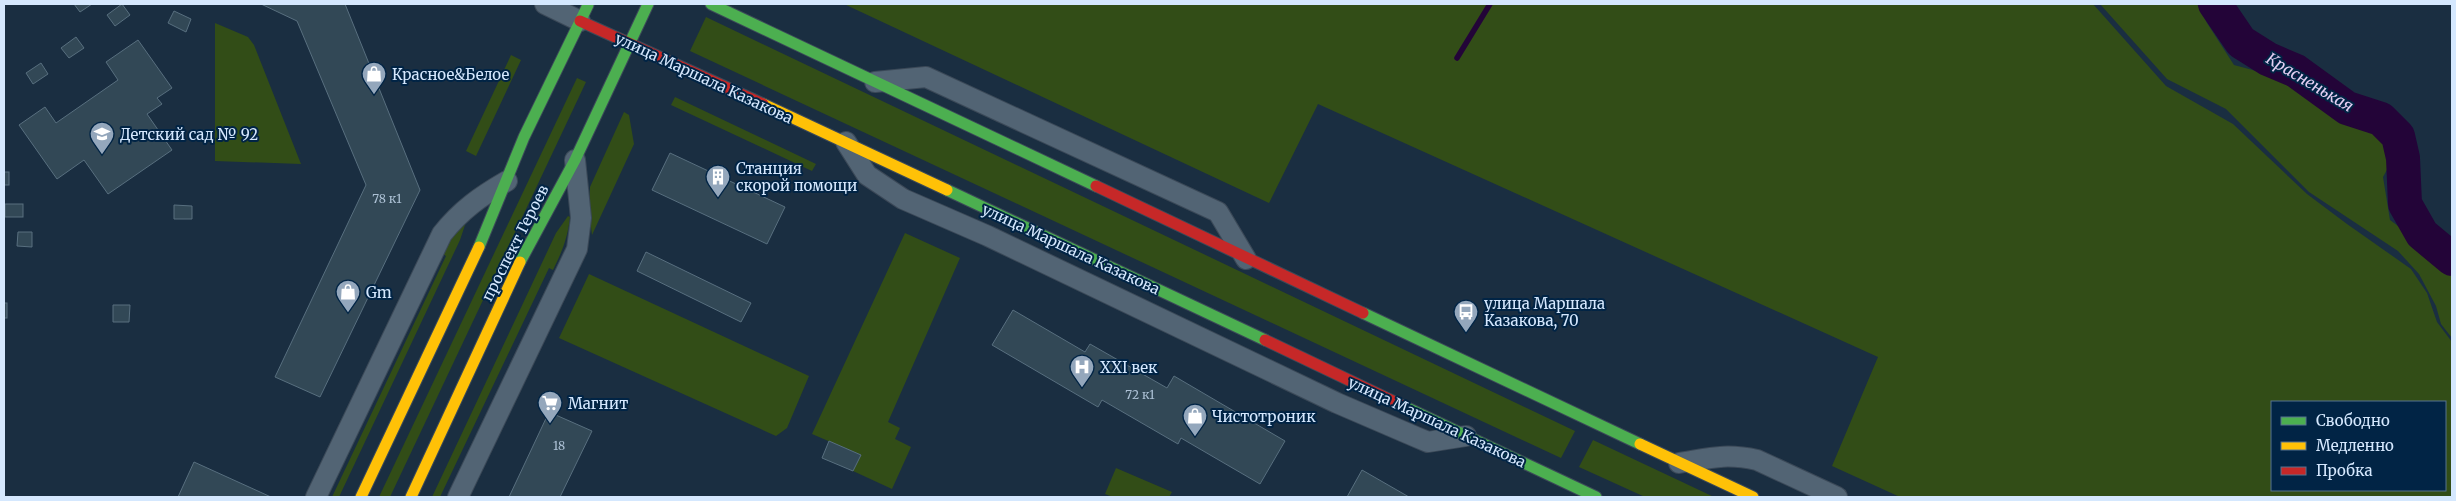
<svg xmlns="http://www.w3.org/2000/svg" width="2456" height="501" viewBox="0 0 2456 501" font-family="Merriweather,serif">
  <rect width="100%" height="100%" fill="#1a2e41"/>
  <!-- green -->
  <g fill="#324d17" fill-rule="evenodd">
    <path d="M844,4H2093L2166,86L2233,124L2307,194L2347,224L2411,269L2427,293L2437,322L2452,342V497H1900L1832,466L1878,357L1318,104L1269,203ZM2272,402H2445V490H2272Z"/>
    <path d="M2100,4H2197L2207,23L2234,65L2294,81L2329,110L2345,120L2370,127L2384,134L2389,166L2383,177L2390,220L2402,229L2410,240L2452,270V338L2441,324L2436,306L2419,274L2398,251L2309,192L2226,109L2167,79Z"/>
    <path d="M706,17L1575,431L1561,458L690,51Z"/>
    <path d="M215,23L248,37L254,45L301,164L215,161Z"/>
    <path d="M511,55L521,60L476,156L466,151Z"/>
    <path d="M577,78L586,82L390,497H379Z"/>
    <path d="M675,97L816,164L812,171L671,105Z"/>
    <path d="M624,112L629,115L634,144L592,235L589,211L590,187Z"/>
    <path d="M468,216L460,240L339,497H332L446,256L440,252Z"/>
    <path d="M568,216L570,217C568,237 562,252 553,270L549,268L440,497H432L556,233Z"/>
    <path d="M905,233L960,258L888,422L900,428L895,439L911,447L892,489L853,471L861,455L812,434Z"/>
    <path d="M589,274L809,376L787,428L776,436L559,338Z"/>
    <path d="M1593,440L1714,497H1645L1579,467Z"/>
    <path d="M1116,468L1172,492L1169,497H1113L1105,494Z"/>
  </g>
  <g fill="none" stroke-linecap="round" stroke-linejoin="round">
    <!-- stream -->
    <path stroke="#230438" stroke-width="5.5" d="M1457,58L1490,4"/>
    <!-- river -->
    <path stroke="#230438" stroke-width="34" d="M2215,4L2241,42L2268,59L2296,71L2347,108L2381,119L2398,136L2403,158L2405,204L2422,234L2452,259"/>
  </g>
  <!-- building -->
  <g fill="#324856" stroke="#586f7f">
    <path d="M74,4H92L80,12Z"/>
    <path d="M122,4L130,15L115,26L107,15Z"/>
    <path d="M261,4H345L420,190L320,397L275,377L366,185L297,21Z"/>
    <path d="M174,11L191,19L186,32L168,23Z"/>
    <path d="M76,37L84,48L69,58L61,48Z"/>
    <path d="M138,40L172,88L157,98L162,104L147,114L172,150L108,194L84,160L57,179L19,125L45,107L56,123L118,80L106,62Z"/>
    <path d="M41,63L48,74L33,84L26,73Z"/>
    <path d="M670,153L785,207L767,244L652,190Z"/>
    <rect x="4" y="172" width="5" height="13"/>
    <rect x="5" y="204" width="18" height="13"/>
    <path d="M174,205L192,206V219H174Z"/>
    <path d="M18,232H32V247L17,246Z"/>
    <path d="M646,252L751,303L741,322L637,271Z"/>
    <rect x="4" y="303" width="3" height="15"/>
    <path d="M113,305H130L129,322H113Z"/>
    <path d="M1013,310L1085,352L1090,344L1167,388L1174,376L1285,441L1260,484L1181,438L1178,444L1102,400L1098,407L992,345Z"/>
    <path d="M549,412L592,431L560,497H509Z"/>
    <path d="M829,441L861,455L853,471L822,458Z"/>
    <path d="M194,462L271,497H178Z"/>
    <path d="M1362,470L1409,497H1347Z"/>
  </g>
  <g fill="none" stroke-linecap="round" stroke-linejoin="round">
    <defs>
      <g id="street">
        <path d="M545,4L580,21"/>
        <path d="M875,82L926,77L1218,212L1246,259"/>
        <path d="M846,142L867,175L903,199L988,236L1337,403L1416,437L1428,442L1466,436"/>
        <path d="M1679,463C1710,458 1726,453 1757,460L1837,497"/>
        <path d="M316,497L442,234C461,210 481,196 507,181"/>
        <path d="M458,497L577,249L581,218L575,160"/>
      </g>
      <g id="fast">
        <path d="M711,4L1096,186"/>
        <path d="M947,190L1265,340"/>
        <path d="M479,247L524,137L588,5"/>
        <path d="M520,262L575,160L648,4"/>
        <path d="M1363,313L1640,444"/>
        <path d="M1401,405L1596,497"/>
      </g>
      <g id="slow">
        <path d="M763,104L947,190"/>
        <path d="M1640,444L1753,497"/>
        <path d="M361,497L479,247"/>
        <path d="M411,497L520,262"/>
      </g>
      <g id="jam">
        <path d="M580,21L763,104"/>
        <path d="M1096,186L1363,313"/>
        <path d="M1265,340L1401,405"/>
      </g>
    </defs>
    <!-- street casing -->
    <use href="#street" stroke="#3b4958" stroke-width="22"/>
    <!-- fast casing -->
    <use href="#fast" stroke="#3b4958" stroke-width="13"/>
    <!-- slow casing -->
    <use href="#slow" stroke="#3b4958" stroke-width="13"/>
    <!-- jam casing -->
    <use href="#jam" stroke="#3b4958" stroke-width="13"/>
    <!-- street -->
    <use href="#street" stroke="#526474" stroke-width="20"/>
    <!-- fast -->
    <use href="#fast" stroke="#4caf50" stroke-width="11"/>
    <!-- slow -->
    <use href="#slow" stroke="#ffc107" stroke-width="11"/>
    <!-- jam -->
    <use href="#jam" stroke="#c62828" stroke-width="11"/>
  </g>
  <!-- icons -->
  <defs>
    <symbol id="shop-pin" viewBox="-11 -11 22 30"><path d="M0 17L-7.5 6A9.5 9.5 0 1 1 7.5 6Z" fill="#94a7bc" stroke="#012445"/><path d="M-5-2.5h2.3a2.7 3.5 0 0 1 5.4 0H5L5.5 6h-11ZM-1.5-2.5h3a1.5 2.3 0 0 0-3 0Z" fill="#fff"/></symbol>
    <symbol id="school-pin" viewBox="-11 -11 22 30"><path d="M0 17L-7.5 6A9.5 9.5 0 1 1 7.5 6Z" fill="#94a7bc" stroke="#012445"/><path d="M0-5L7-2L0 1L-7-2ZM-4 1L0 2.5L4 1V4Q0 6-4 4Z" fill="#fff"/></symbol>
    <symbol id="building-pin" viewBox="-11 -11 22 30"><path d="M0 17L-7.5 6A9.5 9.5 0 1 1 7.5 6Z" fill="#94a7bc" stroke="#012445"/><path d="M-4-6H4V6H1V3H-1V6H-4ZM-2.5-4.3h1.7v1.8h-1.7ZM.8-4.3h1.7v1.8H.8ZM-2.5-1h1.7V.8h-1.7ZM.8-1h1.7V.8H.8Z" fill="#fff"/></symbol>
    <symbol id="bus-pin" viewBox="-11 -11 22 30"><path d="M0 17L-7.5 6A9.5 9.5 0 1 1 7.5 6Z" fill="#94a7bc" stroke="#012445"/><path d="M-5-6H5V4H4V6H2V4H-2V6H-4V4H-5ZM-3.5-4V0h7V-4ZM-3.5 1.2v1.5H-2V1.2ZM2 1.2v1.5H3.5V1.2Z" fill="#fff"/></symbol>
    <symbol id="hospital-pin" viewBox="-11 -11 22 30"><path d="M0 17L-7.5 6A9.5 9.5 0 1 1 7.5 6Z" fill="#94a7bc" stroke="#012445"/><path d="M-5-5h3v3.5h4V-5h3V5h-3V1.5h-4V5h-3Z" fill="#fff"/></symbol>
    <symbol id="supermarket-pin" viewBox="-11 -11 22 30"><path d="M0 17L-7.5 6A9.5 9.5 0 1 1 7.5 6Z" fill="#94a7bc" stroke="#012445"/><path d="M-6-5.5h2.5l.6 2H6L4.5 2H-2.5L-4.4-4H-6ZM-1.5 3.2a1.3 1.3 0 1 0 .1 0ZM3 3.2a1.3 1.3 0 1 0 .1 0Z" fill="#fff"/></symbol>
  </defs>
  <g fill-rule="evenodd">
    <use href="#shop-pin" x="360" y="60" width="28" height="38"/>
    <use href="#school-pin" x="88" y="120" width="28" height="38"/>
    <use href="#building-pin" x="704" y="163" width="28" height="38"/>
    <use href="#shop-pin" x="334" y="278" width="28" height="38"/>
    <use href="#bus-pin" x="1452" y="298" width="28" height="38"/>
    <use href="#hospital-pin" x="1068" y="353" width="28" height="38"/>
    <use href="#supermarket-pin" x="536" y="389" width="28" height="38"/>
    <use href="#shop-pin" x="1181" y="402" width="28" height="38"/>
  </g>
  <g text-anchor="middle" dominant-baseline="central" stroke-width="4" stroke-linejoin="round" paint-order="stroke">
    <!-- number labels -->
    <g font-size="12" fill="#acc0d4">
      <text x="387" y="198">78 к1</text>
      <text x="1140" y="394">72 к1</text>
      <text x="559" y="445">18</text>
    </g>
    <!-- poi labels -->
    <g font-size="15" fill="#d5e8fe" stroke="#012445" text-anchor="start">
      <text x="392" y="74">Красное&amp;Белое</text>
      <text x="120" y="134">Детский сад № 92</text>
      <text x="736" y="168">Станция<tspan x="736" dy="17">скорой помощи</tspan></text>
      <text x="366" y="292">Gm</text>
      <text x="1484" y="303">улица Маршала<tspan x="1484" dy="17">Казакова, 70</tspan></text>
      <text x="1100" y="367">XXI век</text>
      <text x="568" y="403">Магнит</text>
      <text x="1212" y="416">Чистотроник</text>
    </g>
    <!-- street labels -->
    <g font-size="15" fill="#d5e8fe" stroke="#012445">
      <text transform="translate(704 78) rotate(25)">улица Маршала Казакова</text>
      <text transform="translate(515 243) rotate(-63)">проспект Героев</text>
      <text transform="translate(1071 249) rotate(25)">улица Маршала Казакова</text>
      <text transform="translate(1437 422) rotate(25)">улица Маршала Казакова</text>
    </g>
    <!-- water labels -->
    <g font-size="16" font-style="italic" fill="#e4cff3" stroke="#012445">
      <text transform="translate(2310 82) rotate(31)">Красненькая</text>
    </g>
  </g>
  <!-- border -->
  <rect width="2456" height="501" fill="none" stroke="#d5e8fe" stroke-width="10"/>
  <!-- legend -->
  <rect x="2271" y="401" width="175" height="90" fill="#012445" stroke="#56728f"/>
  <rect x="2281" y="417" width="25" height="8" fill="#4caf50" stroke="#56728f"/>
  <text x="2316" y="426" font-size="15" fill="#d5e8fe">Свободно</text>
  <rect x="2281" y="442" width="25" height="8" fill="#ffc107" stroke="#56728f"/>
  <text x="2316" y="451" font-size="15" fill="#d5e8fe">Медленно</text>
  <rect x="2281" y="467" width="25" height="8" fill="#c62828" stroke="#56728f"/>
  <text x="2316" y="476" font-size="15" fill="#d5e8fe">Пробка</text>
</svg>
